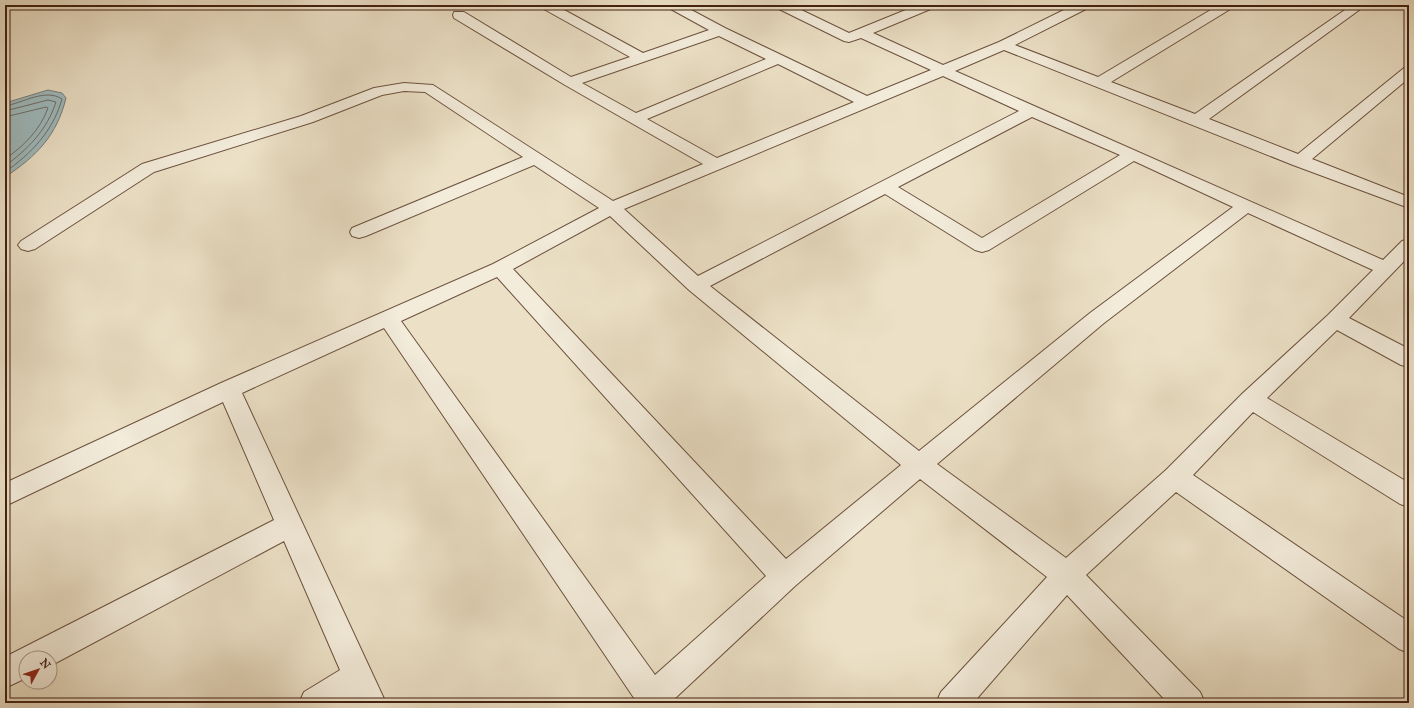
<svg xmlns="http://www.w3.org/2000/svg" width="1414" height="708" viewBox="0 0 1414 708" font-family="'IM FELL Great Primer',serif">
  <rect width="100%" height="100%" fill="#ece1c7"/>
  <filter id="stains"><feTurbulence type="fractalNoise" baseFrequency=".005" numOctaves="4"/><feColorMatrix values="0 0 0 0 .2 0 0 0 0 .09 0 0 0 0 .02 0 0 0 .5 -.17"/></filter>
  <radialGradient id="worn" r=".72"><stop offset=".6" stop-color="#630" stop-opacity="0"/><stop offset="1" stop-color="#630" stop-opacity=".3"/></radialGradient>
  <!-- water -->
  <path fill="#9ebbc0" stroke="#797d7a" d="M48,90L62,93L66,98C57,135 37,156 5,177V103Z"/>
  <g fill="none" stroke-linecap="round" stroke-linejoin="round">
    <!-- shore -->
    <g stroke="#706e68" stroke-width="1">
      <path d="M5,106C23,103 45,88 62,99C53,131 32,153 5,172"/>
      <path d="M5,111L48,100L56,102C47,130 28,149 5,166"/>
      <path d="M5,117L46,107L48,108C40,130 24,146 5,159"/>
    </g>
    <defs>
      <path id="minor" d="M540,5H555L643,53L709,30L669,8L667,5H682L725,28L867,96L931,70L861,38L849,42L844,41L777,8L775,5H791L849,33L918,5H935L933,8L873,33L943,65L999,42L1074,5H1090L1088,8L1015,45L1098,77L1219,5H1234L1232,8L1111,82L1195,114L1352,5H1366L1209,119L1298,154L1404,68L1409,67V78L1312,159L1409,197V208L1293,165L1004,50L955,71L1383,260L1402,241L1409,239V256L1349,318L1409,349V367L1401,365L1337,330L1267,398L1409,483V507L1400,504L1253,412L1193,475L1409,622V653L1399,649L1176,492L1086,575L1200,692L1205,703H1168L1067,595L973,703H936L941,692L1047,577L920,479L795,586L670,703H631L634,698L384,328L242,393L386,703H354L352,698L344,703H299L304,692L340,670L284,541L50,666V658H26V678L5,688V657L274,520L223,402L5,506V483L221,383L493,264L599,208L534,165L366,236L359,238L352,236L350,232L352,228L523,157L425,92L404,91L382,95L313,122L154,172L35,249L28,251L21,249L18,245L21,241L142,164L301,116L374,88L404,83L433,85L613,201L703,164L565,85L454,18L453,15L454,12H464L571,77L630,57L542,8ZM719,36L766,59L636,113L582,83ZM778,64L854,102L717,158L647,119ZM943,76L1019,111L698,276L624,209ZM1032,117L1120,155L982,238L898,187ZM1134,161L1233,207L1090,313L919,451L710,286L885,194L975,250L982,252L989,250ZM1248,213L1373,270L1328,315L1243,393L1166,470L1066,558L937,464L1104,323ZM610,216L689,290L901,465L786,559L513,269ZM497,277L766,576L655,675L401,321Z"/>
    </defs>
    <!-- minor casing -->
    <use href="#minor" stroke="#6c513e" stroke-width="2"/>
    <!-- minor -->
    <use href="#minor" fill="#f3ecdb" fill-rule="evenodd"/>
  </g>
  <!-- margin -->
  <rect width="1414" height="708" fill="none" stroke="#ece1c7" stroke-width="20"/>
  <rect x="6" y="6" width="1402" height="696" fill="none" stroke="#422111" stroke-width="2"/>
  <rect x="10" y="10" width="1394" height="688" fill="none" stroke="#422111"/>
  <!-- north arrow -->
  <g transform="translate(38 670) rotate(50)"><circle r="19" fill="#f3ecdb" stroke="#ac9b8a"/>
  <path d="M0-3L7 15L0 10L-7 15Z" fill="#8f2418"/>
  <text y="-6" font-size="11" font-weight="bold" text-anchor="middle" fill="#422111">N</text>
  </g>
  <rect width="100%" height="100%" filter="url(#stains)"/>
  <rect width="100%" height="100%" fill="url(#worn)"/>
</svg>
